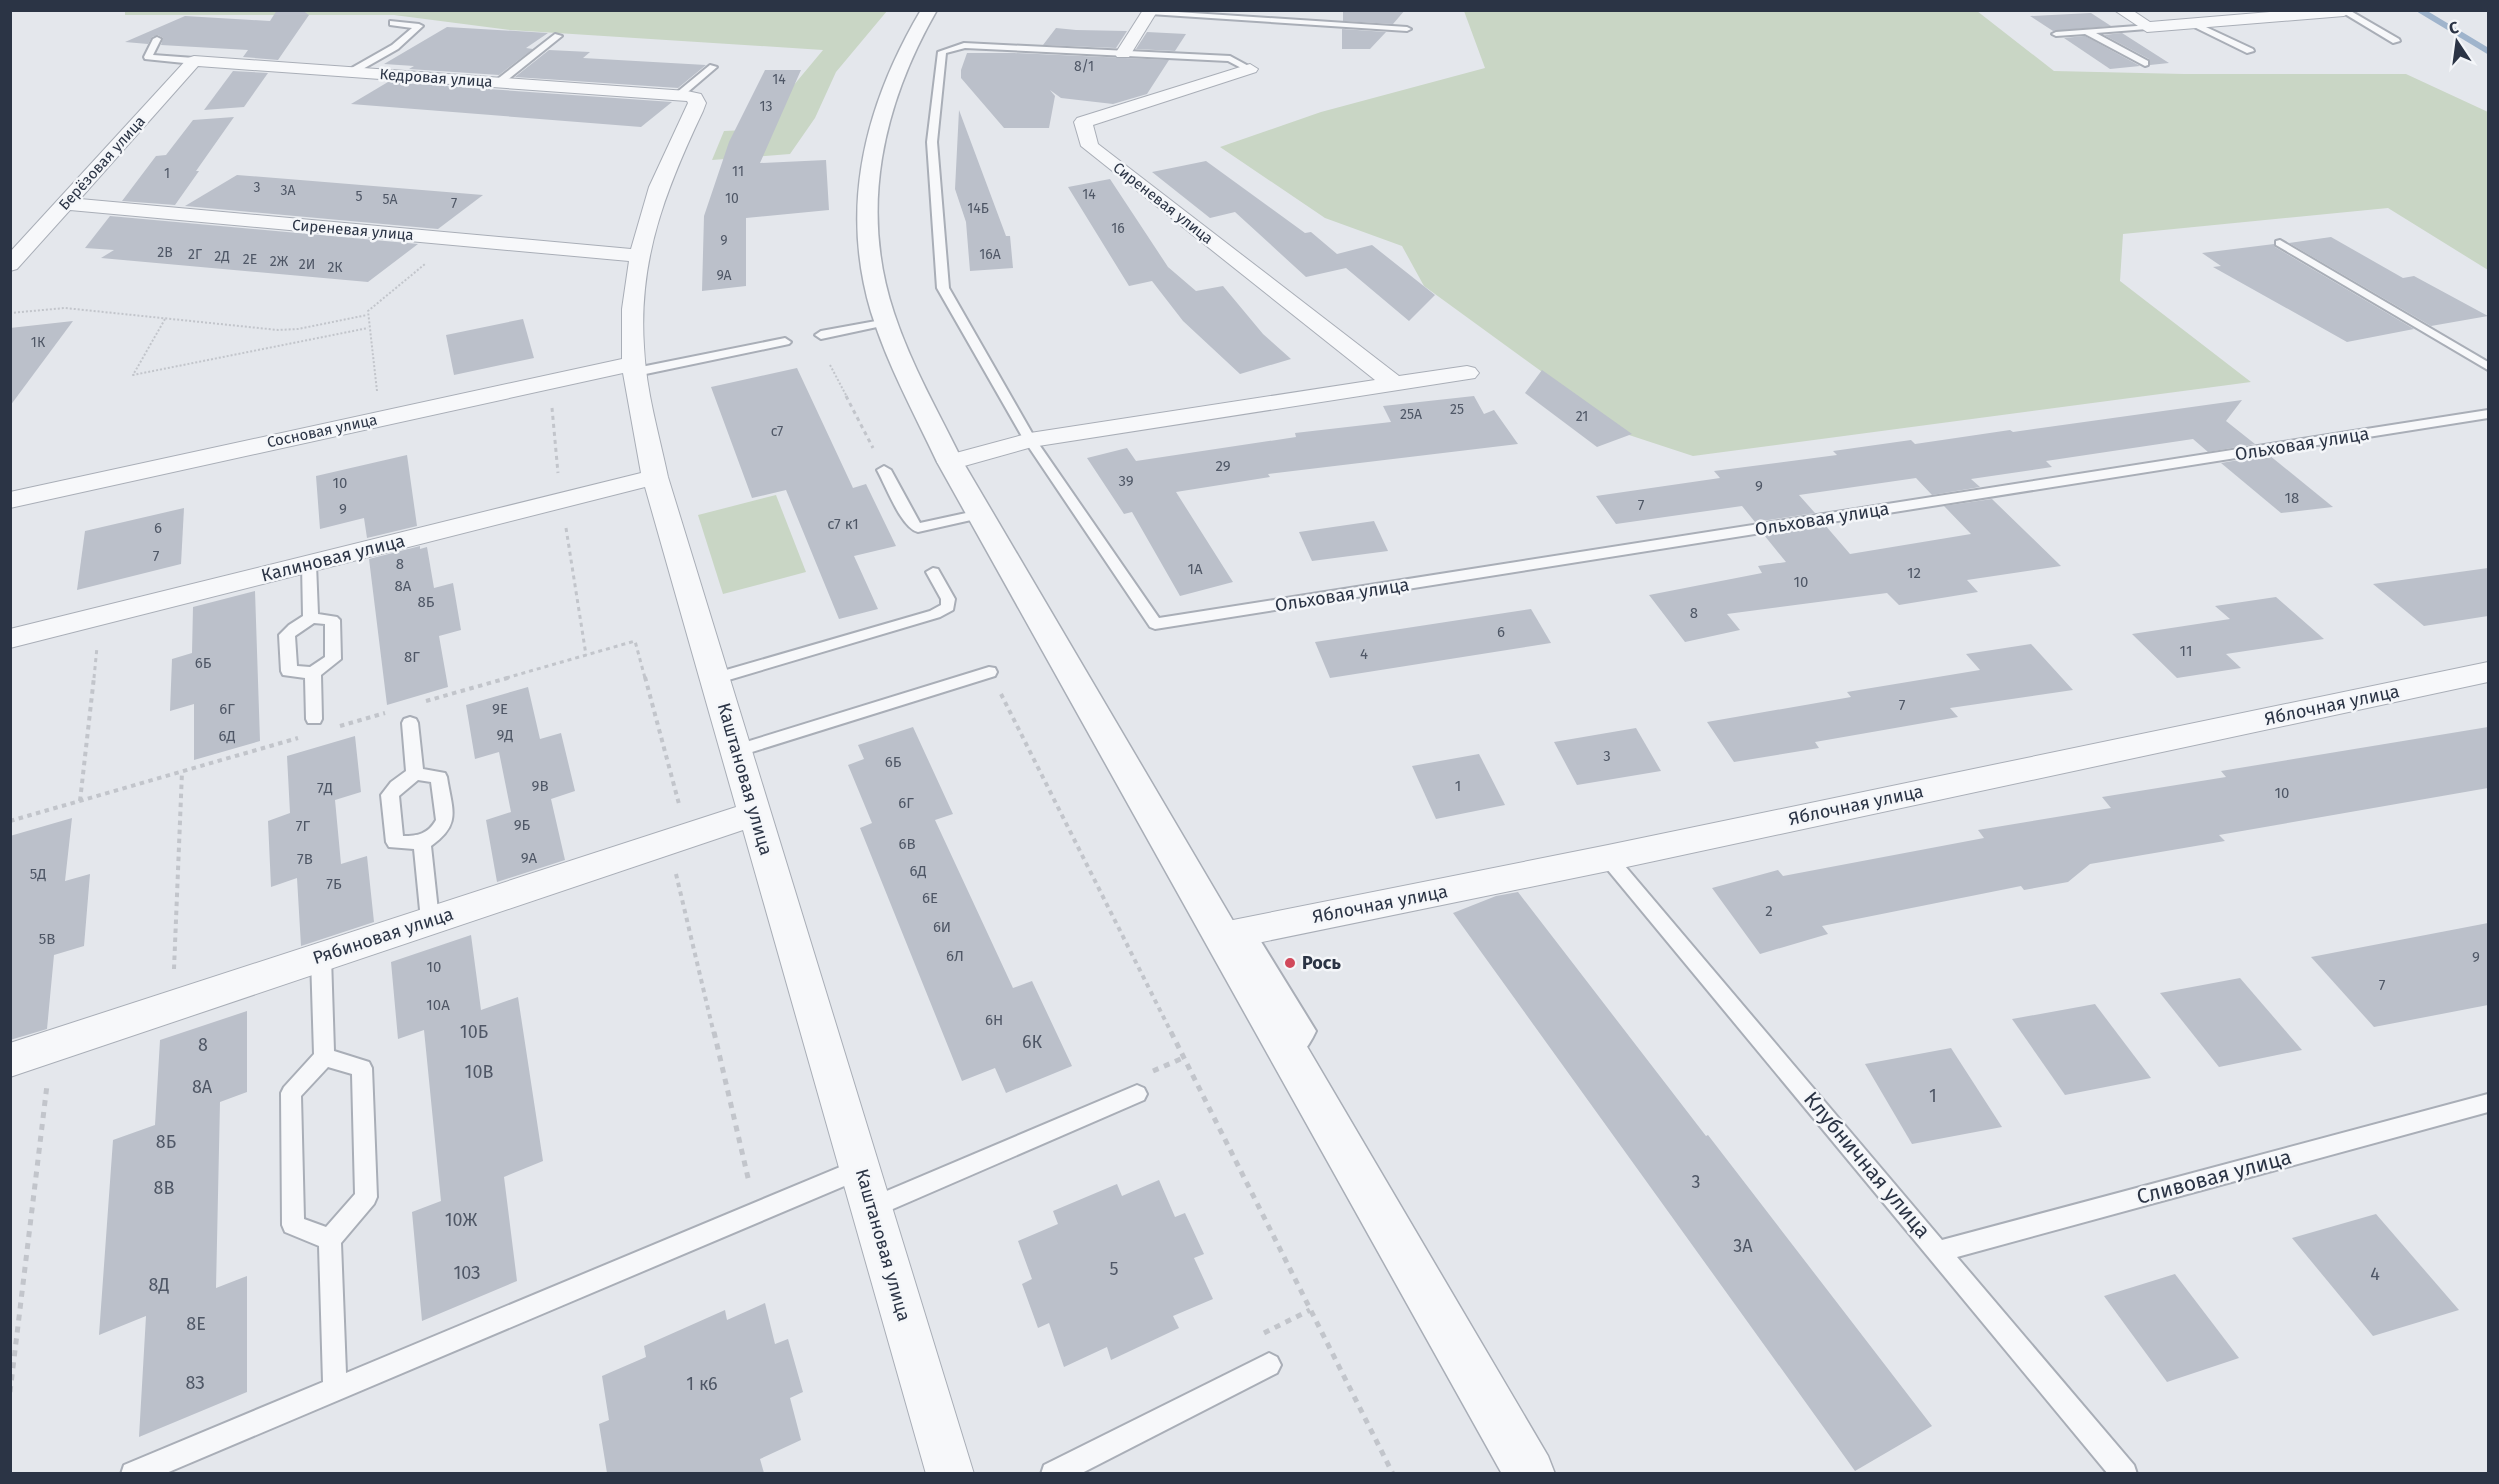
<svg xmlns="http://www.w3.org/2000/svg" width="2499" height="1484" viewBox="0 0 2499 1484" font-family="'Fira Sans',sans-serif">
  <rect width="100%" height="100%" fill="#e4e7ec"/>
  <!-- green -->
  <g fill="#c9d6c5">
    <path d="M125,10L887,11L836,72L815,118L790,154L712,160L724,131L768,129L793,86L823,50L510,30L394,15H125Z"/>
    <path d="M1464,11H1977L2054,71L2184,74H2406L2488,112V270L2388,208L2123,234L2120,281L2251,382L1693,456L1629,435L1424,286L1402,246L1325,218L1220,147L1321,112L1485,68Z"/>
    <path d="M776,495L806,572L723,594L698,515Z"/>
  </g>
  <g fill="none" stroke-linecap="round" stroke-linejoin="round">
    <!-- stream -->
    <path stroke="#9fb4cc" stroke-width="6" d="M2420,10L2488,51"/>
  </g>
  <!-- building -->
  <g fill="#bbc0ca">
    <path d="M277,10H302L309,15L278,60L243,57L248,50L161,45L163,38L158,35L152,37L148,44L125,42L185,16L270,21Z"/>
    <path d="M1343,10H1405L1393,24L1343,21Z"/>
    <path d="M2091,13L2111,26L2053,31L2030,16Z"/>
    <path d="M447,27L548,33L526,48L533,49L499,75L409,69L414,66L384,64Z"/>
    <path d="M1056,28L1076,30L1127,31L1116,48L1043,45Z"/>
    <path d="M1342,29L1386,32L1370,49H1342Z"/>
    <path d="M1147,32L1186,34L1175,51L1136,49Z"/>
    <path d="M2122,33L2169,63L2150,65L2149,59L2104,35Z"/>
    <path d="M2085,36L2140,66L2110,69L2064,38Z"/>
    <path d="M549,50L590,52L583,58L706,65L678,88L515,77Z"/>
    <path d="M967,53H1014L1169,60L1147,94L1113,104L1061,98L1050,90L1055,96L1049,128H1004L961,78V70Z"/>
    <path d="M765,70H801L760,163L826,160L829,210L746,218V286L702,291L704,216L729,142Z"/>
    <path d="M233,71L268,73L244,107L204,110Z"/>
    <path d="M388,82L672,102L641,127L351,104Z"/>
    <path d="M959,110L1006,236H1010L1013,268L970,271L966,222L955,189Z"/>
    <path d="M234,117L196,171H199L175,205L122,201L156,156L166,155L193,120Z"/>
    <path d="M1206,161L1305,233L1311,232L1337,254L1372,245L1435,295L1409,321L1346,268L1306,277L1235,212L1210,218L1152,172Z"/>
    <path d="M237,175L288,179L483,195L438,229L185,206Z"/>
    <path d="M1110,179L1168,267L1196,291L1223,286L1263,334L1291,359L1240,374L1183,321L1152,281L1129,286L1068,187Z"/>
    <path d="M110,216L418,244L368,282L101,258L114,250L85,248Z"/>
    <path d="M2331,237L2403,278L2414,276L2488,316L2431,326L2289,243Z"/>
    <path d="M2274,244L2275,247L2414,329L2347,342L2213,267L2221,266L2202,253Z"/>
    <path d="M523,319L534,358L454,375L446,335Z"/>
    <path d="M73,321L10,406V328Z"/>
    <path d="M797,368L853,488L866,484L896,546L854,556L878,609L839,619L786,490L752,498L711,387Z"/>
    <path d="M1542,370L1632,434L1597,447L1525,393Z"/>
    <path d="M1474,396L1484,414L1494,410L1518,444L1268,474L1270,477L1176,492L1233,582L1180,596L1132,512L1124,514L1087,458L1127,448L1136,461L1296,437L1295,433L1391,422L1383,406Z"/>
    <path d="M2242,400L2226,421L2255,444L2208,452L2193,439L2046,461L2052,467L1971,479L1980,487L1932,495L1916,478L1799,495L1815,513L1755,522L1742,506L1616,524L1596,496L1720,478L1714,471L1837,455L1833,451L1911,440L1915,444L2010,430L2013,432Z"/>
    <path d="M407,455L417,526L367,538L364,518L320,529L316,476Z"/>
    <path d="M2269,455L2333,507L2281,513L2221,463Z"/>
    <path d="M1992,499L2061,566L1967,580L1978,592L1899,605L1887,593L1727,614L1740,630L1685,642L1649,595L1762,573L1758,566L1786,562L1764,535L1825,525L1850,554L1971,534L1944,506Z"/>
    <path d="M184,508L181,564L77,590L85,531Z"/>
    <path d="M1374,521L1388,551L1312,561L1299,532Z"/>
    <path d="M420,546V549L427,547L434,588L453,583L461,630L439,636L448,687L387,705L369,559Z"/>
    <path d="M2488,568V616L2424,626L2373,584Z"/>
    <path d="M255,591L260,741L194,760V704L170,711L172,659L192,653L193,607Z"/>
    <path d="M2276,597L2324,639L2226,654L2241,668L2177,678L2132,634L2230,619L2215,606Z"/>
    <path d="M1531,609L1551,643L1330,678L1315,642Z"/>
    <path d="M2031,644L2073,690L1950,708L1958,717L1815,742L1819,748L1734,762L1707,722L1851,697L1847,692L1980,670L1966,654Z"/>
    <path d="M528,687L540,739L561,733L575,791L551,799L565,860L497,882L486,820L511,812L499,752L475,759L466,705Z"/>
    <path d="M913,727L953,814L935,820L1013,988L1032,981L1072,1066L1006,1093L995,1068L962,1081L860,828L872,823L848,765L864,759L858,745Z"/>
    <path d="M2488,727V788L2219,835L2225,841L2090,864L2068,882L2024,890L2021,886L1822,926L1828,934L1760,954L1712,888L1778,870L1783,876L1984,838L1978,830L2111,808L2102,797L2226,777L2221,771Z"/>
    <path d="M1636,728L1661,771L1577,785L1554,742Z"/>
    <path d="M355,736L361,792L335,800L341,864L367,856L374,922L301,946L297,878L271,887L268,821L290,813L287,756Z"/>
    <path d="M1479,754L1505,805L1436,819L1412,766Z"/>
    <path d="M72,818L65,881L90,874L84,946L54,955L47,1029L10,1040V836Z"/>
    <path d="M1518,892L1706,1136L1708,1135L1932,1426L1855,1471L1453,913L1496,896Z"/>
    <path d="M2488,923V1005L2374,1027L2311,957Z"/>
    <path d="M471,935L481,1010L518,997L543,1161L504,1177L517,1281L422,1321L412,1212L441,1201L424,1030L398,1039L391,962Z"/>
    <path d="M2240,978L2302,1050L2219,1067L2160,993Z"/>
    <path d="M2095,1004L2151,1078L2065,1095L2012,1019Z"/>
    <path d="M247,1011V1092L220,1102L216,1288L247,1276V1392L139,1437L146,1316L99,1335L113,1140L155,1125L160,1040Z"/>
    <path d="M1951,1048L2002,1127L1912,1144L1865,1064Z"/>
    <path d="M1159,1180L1175,1217L1185,1213L1204,1254L1194,1258L1213,1299L1173,1316L1179,1328L1111,1360L1107,1347L1064,1367L1049,1323L1038,1328L1022,1284L1032,1279L1018,1241L1058,1224L1053,1211L1117,1184L1122,1196Z"/>
    <path d="M2376,1214L2459,1310L2373,1336L2292,1238Z"/>
    <path d="M2175,1274L2239,1358L2167,1382L2104,1296Z"/>
    <path d="M765,1303L775,1344L788,1339L803,1392L790,1398L801,1440L760,1459L764,1473H607L599,1424L609,1420L602,1376L646,1357L644,1346L725,1310L727,1320Z"/>
  </g>
  <g fill="none" stroke-linecap="round" stroke-linejoin="round">
    <defs>
      <g id="service">
        <path d="M1147,10L1407,27L1411,29L1407,31L1150,14H1147Z"/>
        <path d="M2349,10L2399,39L2400,41L2393,43L2340,11Z"/>
        <path d="M390,21L419,24L423,26L398,49L354,74H348V70L392,45L412,28L390,25Z"/>
        <path d="M2193,21L2253,49L2254,51L2247,53L2190,25L2189,23Z"/>
        <path d="M2150,25L2151,27L2147,29L2096,33L2148,61V65L2145,66L2085,34L2056,36L2052,34L2056,32Z"/>
        <path d="M555,34L562,36L501,85H495V81Z"/>
        <path d="M157,37L161,39L153,55L194,58L198,61L194,64L145,59L144,57L153,39Z"/>
        <path d="M964,43L1230,56L1254,69L1247,71L1228,61L965,48L946,53L937,142L949,288L1036,440L1159,618L2488,410V418L1155,629L1150,627L1024,440L937,288L927,142L938,52Z"/>
        <path d="M710,65L717,67L682,97H676V93Z"/>
        <path d="M2280,240L2488,362V370L2276,245V241Z"/>
        <path d="M887,319L893,322L891,324L821,339L815,335L821,331Z"/>
        <path d="M785,338L791,342L789,344L636,376L630,372L636,368Z"/>
        <path d="M884,466L891,470L920,523L980,510L987,514L980,518L918,532C901,528 886,486 877,470Z"/>
        <path d="M309,560L316,564L318,614L337,617L340,620L341,659L321,675L322,719L320,723H308L306,719L305,678L283,675L281,671L279,635L289,625L303,616L302,564ZM314,623L325,624V657L310,667L297,666L295,636Z"/>
        <path d="M933,568L938,569L955,599L953,610L940,617L715,684L709,683L707,679L709,675L930,611L941,605V599L926,572Z"/>
        <path d="M989,667L995,668L997,672L995,676L736,757L730,755L728,751L730,747Z"/>
        <path d="M410,717L416,719L418,723L423,769L445,773L447,777C452,810 462,824 431,846L439,920L437,925L430,927L423,925L421,920L414,849L389,847L386,842L381,795L391,782L406,771L402,723L404,719ZM418,780L431,782L436,820C428,834 418,836 403,836L399,796Z"/>
        <path d="M1608,851L1614,853L1942,1240L2488,1094V1112L1957,1257L2134,1465L2137,1474H2108L1602,863L1599,858L1602,853Z"/>
        <path d="M1245,924L1252,927L1316,1031C1310,1044 1298,1065 1282,1059L1279,1053L1295,1030L1236,932L1238,927Z"/>
        <path d="M321,949L328,952L331,957L334,1051L369,1062L372,1068L377,1197L374,1204L341,1243L346,1373L852,1162L860,1159L868,1162L871,1169L868,1176L164,1474H121L124,1465L323,1382L319,1246L285,1232L282,1225L281,1093L284,1087L314,1054L311,957L314,952ZM328,1067L352,1074L355,1194L326,1227L304,1219L301,1096Z"/>
        <path d="M1137,1085L1144,1088L1147,1094L1144,1100L879,1215L871,1218L863,1215L860,1208L863,1201Z"/>
        <path d="M1269,1353L1277,1357L1281,1365L1277,1373L1080,1474H1041L1044,1465Z"/>
      </g>
      <g id="minor">
        <path d="M1143,10H1158L1129,57H1117L1115,54Z"/>
        <path d="M2114,10H2132L2150,22L2294,10L2352,11L2344,16L2147,32Z"/>
        <path d="M194,56L687,91L701,94L706,103L703,111C666,189 638,259 644,347C646,391 659,434 668,477L974,1474H926L743,830L10,1077V1043L736,807L645,487L10,648V629L641,473L623,373L10,508V492L622,359V309L629,261L70,210L17,269L10,271V252L188,58ZM198,66L687,101L688,103L649,187L631,249L80,199Z"/>
        <path d="M1250,64L1258,69L1256,72L1093,125L1098,144L1399,376L1467,366L1475,368L1479,373L1475,378L1032,447L950,470L941,467L937,462L941,457L1030,433L1375,380L1081,146L1074,122L1077,118Z"/>
        <path d="M2488,662V682L1608,871L1223,950L1210,946L1205,936L1210,926L1223,922L1608,845Z"/>
      </g>
      <path id="tertiary" d="M921,10H937C883,104 859,208 894,313C911,365 939,413 963,462L1548,1456L1555,1474H1502L937,462C914,413 887,364 871,312C839,205 866,103 921,10Z"/>
    </defs>
    <!-- service casing -->
    <use href="#service" stroke="#a9aeb7" stroke-width="4"/>
    <!-- minor casing -->
    <use href="#minor" stroke="#a9aeb7" stroke-width="2"/>
    <!-- tertiary casing -->
    <use href="#tertiary" stroke="#a9aeb7" stroke-width="3"/>
    <!-- path-far3 -->
    <g stroke="#c2c5cb" stroke-width="2" stroke-dasharray="2 2" stroke-linecap="butt">
      <path d="M10,313L65,308L278,330L298,329L367,315"/>
      <path d="M165,319L133,375L368,328"/>
      <path d="M830,365L847,397"/>
      <path d="M377,391L368,311L425,264"/>
    </g>
    <!-- path-far2 -->
    <g stroke="#c2c5cb" stroke-width="3" stroke-dasharray="4 4" stroke-linecap="butt">
      <path d="M846,396L873,448"/>
      <path d="M552,408L558,473"/>
      <path d="M566,528L586,655"/>
      <path d="M94,678L97,647"/>
      <path d="M506,678L635,641L645,678"/>
    </g>
    <!-- path-far1 -->
    <g stroke="#c2c5cb" stroke-width="4" stroke-dasharray="4.5 4.5" stroke-linecap="butt">
      <path d="M645,677L679,804"/>
      <path d="M1001,694L1172,1034"/>
      <path d="M426,701L511,677"/>
      <path d="M340,726L385,713"/>
      <path d="M80,801L94,677"/>
      <path d="M10,821L298,738"/>
      <path d="M676,874L714,1034"/>
      <path d="M174,969L182,772"/>
    </g>
    <!-- path -->
    <g stroke="#c2c5cb" stroke-width="5" stroke-dasharray="6 6" stroke-linecap="butt">
      <path d="M714,1032L749,1182"/>
      <path d="M1171,1032L1393,1474"/>
      <path d="M1153,1071L1183,1058"/>
      <path d="M1264,1333L1310,1310"/>
      <path d="M10,1392L47,1085"/>
    </g>
    <!-- service -->
    <use href="#service" fill="#f7f8fa" fill-rule="evenodd"/>
    <!-- minor -->
    <use href="#minor" fill="#f7f8fa" fill-rule="evenodd"/>
    <!-- tertiary -->
    <use href="#tertiary" fill="#f7f8fa" fill-rule="evenodd"/>
  </g>
  <!-- markers -->
  <circle fill="#d1495b" stroke="#f4f6f9" stroke-width="2" cx="1290" cy="963" r="6"/>
  <g text-anchor="middle" dominant-baseline="central" stroke-width="5" stroke-linejoin="round" paint-order="stroke">
    <!-- far-number labels -->
    <g font-size="14" fill="#4f5766">
      <text x="1084" y="66">8/1</text>
      <text x="779" y="79">14</text>
      <text x="766" y="106">13</text>
      <text x="738" y="171">11</text>
      <text x="167" y="173">1</text>
      <text x="257" y="187">3</text>
      <text x="288" y="190">3А</text>
      <text x="1089" y="194">14</text>
      <text x="359" y="196">5</text>
      <text x="732" y="198">10</text>
      <text x="390" y="199">5А</text>
      <text x="454" y="203">7</text>
      <text x="978" y="208">14Б</text>
      <text x="1118" y="228">16</text>
      <text x="724" y="240">9</text>
      <text x="165" y="252">2В</text>
      <text x="195" y="254">2Г</text>
      <text x="990" y="254">16А</text>
      <text x="222" y="256">2Д</text>
      <text x="250" y="259">2Е</text>
      <text x="279" y="261">2Ж</text>
      <text x="307" y="264">2И</text>
      <text x="335" y="267">2К</text>
      <text x="724" y="275">9А</text>
      <text x="38" y="342">1К</text>
      <text x="1457" y="409">25</text>
      <text x="1411" y="414">25А</text>
      <text x="1582" y="416">21</text>
      <text x="777" y="431">с7</text>
    </g>
    <!-- far-street labels -->
    <g font-size="15" fill="#2b3445" stroke="#f4f6f9">
      <text transform="translate(436 78) rotate(4)">Кедровая улица</text>
      <text transform="translate(102 163) rotate(-48)">Берёзовая улица</text>
      <text transform="translate(1163 203) rotate(38)">Сиреневая улица</text>
      <text transform="translate(353 230) rotate(5)">Сиреневая улица</text>
      <text transform="translate(322 431) rotate(-12)">Сосновая улица</text>
    </g>
    <!-- number labels -->
    <g font-size="15" fill="#4f5766">
      <text x="1223" y="466">29</text>
      <text x="1126" y="481">39</text>
      <text x="340" y="483">10</text>
      <text x="1759" y="486">9</text>
      <text x="2292" y="498">18</text>
      <text x="1641" y="505">7</text>
      <text x="343" y="509">9</text>
      <text x="843" y="524">с7 к1</text>
      <text x="158" y="528">6</text>
      <text x="156" y="556">7</text>
      <text x="400" y="564">8</text>
      <text x="1195" y="569">1А</text>
      <text x="1914" y="573">12</text>
      <text x="1801" y="582">10</text>
      <text x="403" y="586">8А</text>
      <text x="426" y="602">8Б</text>
      <text x="1694" y="613">8</text>
      <text x="1501" y="632">6</text>
      <text x="2186" y="651">11</text>
      <text x="1364" y="654">4</text>
      <text x="412" y="657">8Г</text>
      <text x="203" y="663">6Б</text>
      <text x="1902" y="705">7</text>
      <text x="227" y="709">6Г</text>
      <text x="500" y="709">9Е</text>
      <text x="505" y="735">9Д</text>
      <text x="227" y="736">6Д</text>
      <text x="1607" y="756">3</text>
      <text x="893" y="762">6Б</text>
      <text x="540" y="786">9В</text>
      <text x="1458" y="786">1</text>
      <text x="325" y="788">7Д</text>
      <text x="2282" y="793">10</text>
      <text x="906" y="803">6Г</text>
      <text x="522" y="825">9Б</text>
      <text x="303" y="826">7Г</text>
      <text x="907" y="844">6В</text>
      <text x="529" y="858">9А</text>
      <text x="305" y="859">7В</text>
      <text x="918" y="871">6Д</text>
      <text x="38" y="874">5Д</text>
      <text x="334" y="884">7Б</text>
      <text x="930" y="898">6Е</text>
      <text x="1769" y="911">2</text>
      <text x="942" y="927">6И</text>
      <text x="47" y="939">5В</text>
      <text x="955" y="956">6Л</text>
      <text x="2476" y="957">9</text>
      <text x="434" y="967">10</text>
      <text x="2382" y="985">7</text>
      <text x="438" y="1005">10А</text>
      <text x="994" y="1020">6Н</text>
    </g>
    <!-- street labels -->
    <g font-size="18" fill="#2b3445" stroke="#f4f6f9">
      <text transform="translate(2302 444) rotate(-9)">Ольховая улица</text>
      <text transform="translate(1822 519) rotate(-9)">Ольховая улица</text>
      <text transform="translate(333 558) rotate(-14)">Калиновая улица</text>
      <text transform="translate(1342 595) rotate(-9)">Ольховая улица</text>
      <text transform="translate(2332 705) rotate(-12)">Яблочная улица</text>
      <text transform="translate(745 779) rotate(74)">Каштановая улица</text>
      <text transform="translate(1856 805) rotate(-12)">Яблочная улица</text>
      <text transform="translate(1380 904) rotate(-11)">Яблочная улица</text>
      <text transform="translate(383 936) rotate(-18)">Рябиновая улица</text>
      <text transform="translate(883 1245) rotate(74)">Каштановая улица</text>
    </g>
    <!-- poi labels -->
    <g font-size="18" font-weight="bold" fill="#2b3445" stroke="#f4f6f9" text-anchor="start">
      <text x="1302" y="963">Рось</text>
    </g>
    <!-- near-number labels -->
    <g font-size="18" fill="#4f5766">
      <text x="474" y="1032">10Б</text>
      <text x="1032" y="1042">6К</text>
      <text x="203" y="1045">8</text>
      <text x="479" y="1072">10В</text>
      <text x="202" y="1087">8А</text>
      <text x="1933" y="1096">1</text>
      <text x="166" y="1142">8Б</text>
      <text x="1696" y="1182">3</text>
      <text x="164" y="1188">8В</text>
      <text x="461" y="1220">10Ж</text>
      <text x="1743" y="1246">3А</text>
      <text x="1114" y="1269">5</text>
      <text x="467" y="1273">10З</text>
      <text x="2375" y="1274">4</text>
      <text x="159" y="1285">8Д</text>
      <text x="196" y="1324">8Е</text>
      <text x="195" y="1383">8З</text>
      <text x="702" y="1384">1 к6</text>
    </g>
    <!-- near-street labels -->
    <g font-size="21" fill="#2b3445" stroke="#f4f6f9">
      <text transform="translate(1867 1165) rotate(50)">Клубничная улица</text>
      <text transform="translate(2214 1177) rotate(-15)">Сливовая улица</text>
    </g>
  </g>
  <!-- border -->
  <rect width="2499" height="1484" fill="none" stroke="#2b3445" stroke-width="24"/>
  <!-- north arrow -->
  <g transform="translate(2457 42) rotate(347)" stroke="#f4f6f9" stroke-width="4.5" paint-order="stroke">
  <path d="M0-4.5L10 22L0 15L-10 22Z" fill="#2b3445"/>
  <text y="-9" font-size="16" font-weight="bold" text-anchor="middle" fill="#2b3445">С</text>
  </g>
</svg>
